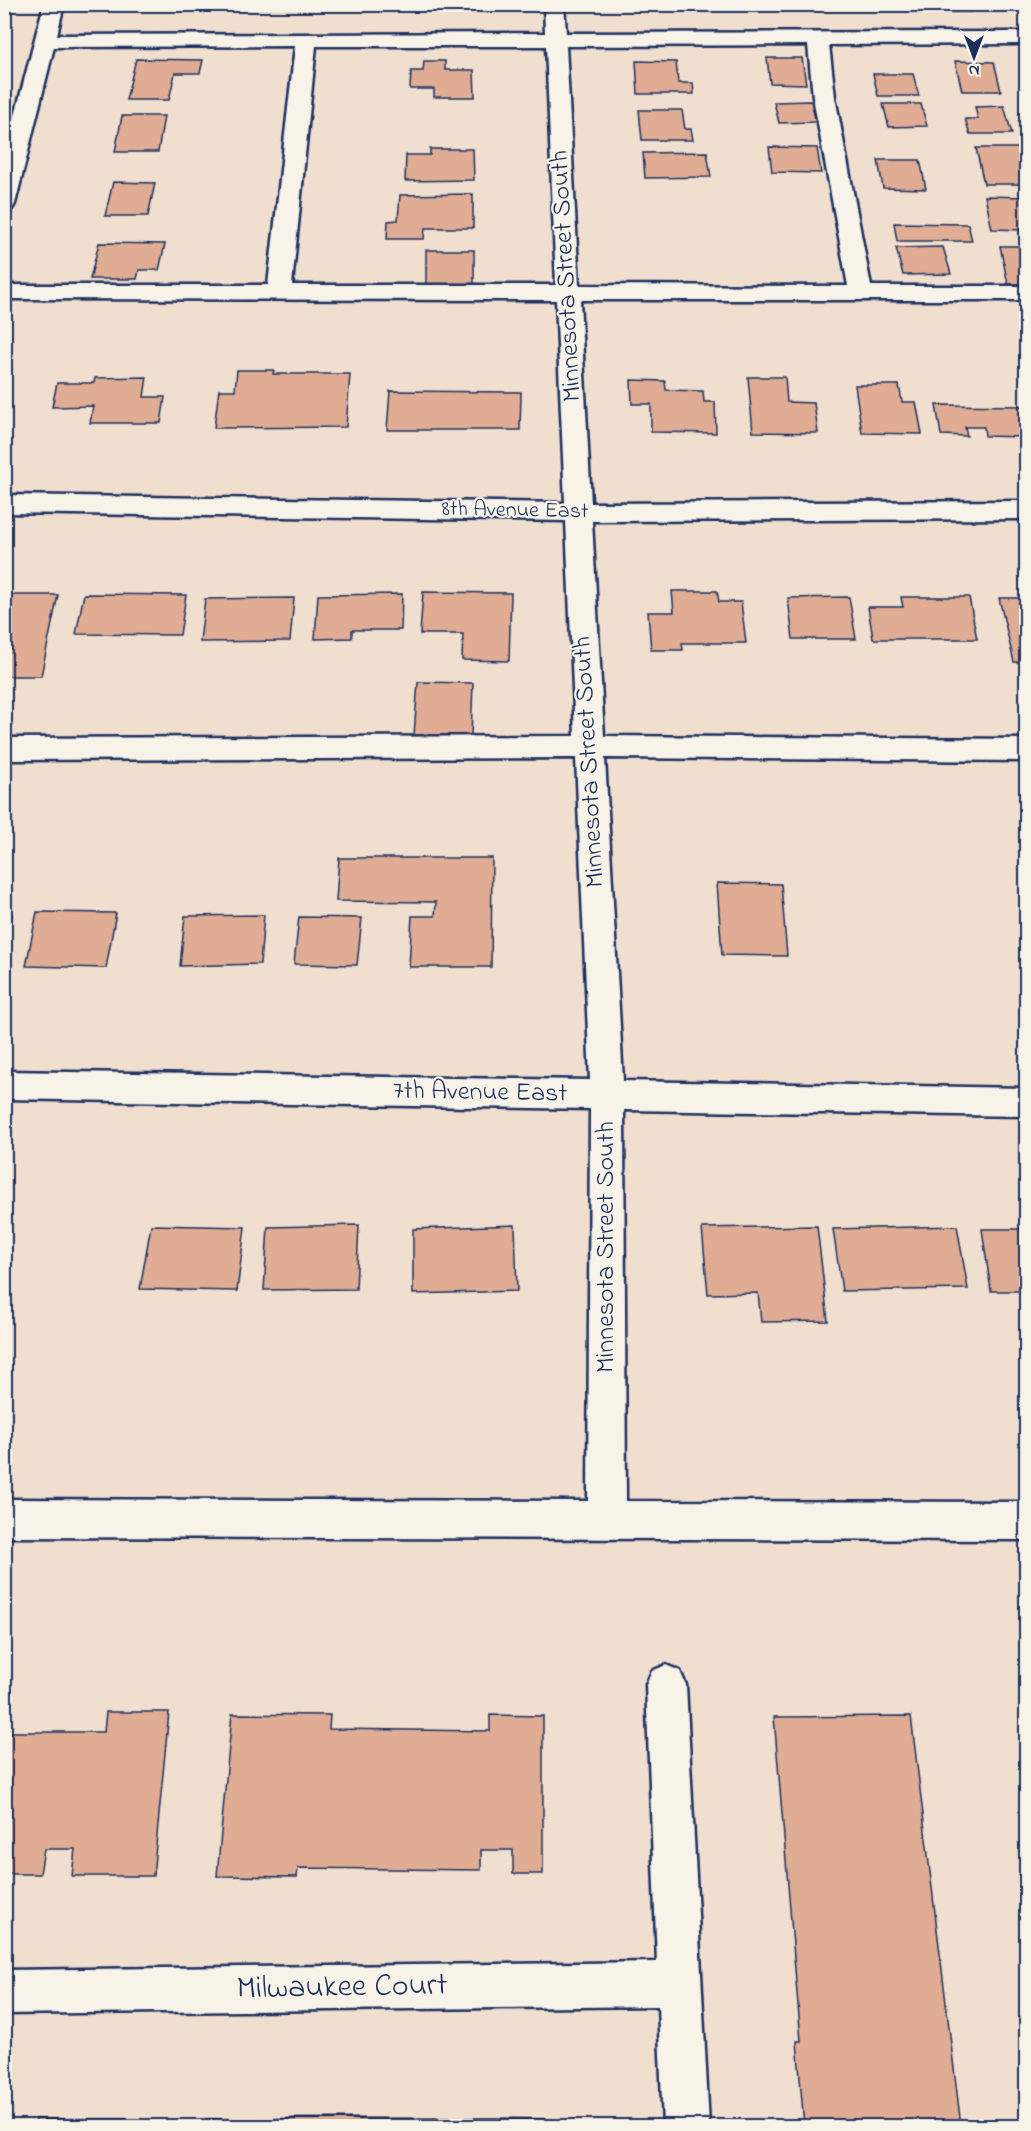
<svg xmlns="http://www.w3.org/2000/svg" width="1031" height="2131" viewBox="0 0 1031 2131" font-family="'Indie Flower',sans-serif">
  <rect width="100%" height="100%" fill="#f0decf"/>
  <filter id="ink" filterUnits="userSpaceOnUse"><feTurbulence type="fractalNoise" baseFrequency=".0167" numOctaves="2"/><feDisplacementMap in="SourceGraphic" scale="12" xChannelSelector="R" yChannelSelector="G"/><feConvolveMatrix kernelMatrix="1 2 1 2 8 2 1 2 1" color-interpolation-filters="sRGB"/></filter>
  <g filter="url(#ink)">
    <!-- building -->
    <g fill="#e0ad94" stroke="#1b2f5e" stroke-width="1.5">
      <path d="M946,4H969L970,12H947Z"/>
      <path d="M767,58H802L806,84L770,83Z"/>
      <path d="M136,59L203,60L200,73H175L169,100H126Z"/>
      <path d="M424,61H445V70H474L475,97H434V89H410L411,71H423Z"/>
      <path d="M636,61L676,62L678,83H693L694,94H638Z"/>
      <path d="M955,61L994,62L1001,91H962Z"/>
      <path d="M873,74H913L919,96H878Z"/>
      <path d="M811,101L816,122L779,123L774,102Z"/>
      <path d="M883,104H921L927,126L889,127Z"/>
      <path d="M1004,106L1012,134H970L965,119H978L975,107Z"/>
      <path d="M639,110H682L685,129H691L693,140H642Z"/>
      <path d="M122,116H164L158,152H115Z"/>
      <path d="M769,147L817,148L821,173L772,172Z"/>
      <path d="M976,148H1019L1026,184H984Z"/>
      <path d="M430,149H473L474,180L405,181L406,155H430Z"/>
      <path d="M707,152L711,177L645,178L643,153Z"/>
      <path d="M878,160H920L926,189L883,188Z"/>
      <path d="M113,182L155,183L148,216H105Z"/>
      <path d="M473,194V228H425L424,239H387L388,221L398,220L400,195Z"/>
      <path d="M985,196L1026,197V230L992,229Z"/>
      <path d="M894,223L968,224L972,241H897Z"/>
      <path d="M99,243L165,244L159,270H139L137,279H90Z"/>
      <path d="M1000,246H1026V284H1008Z"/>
      <path d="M943,247L951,274L903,275L896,248Z"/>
      <rect x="426" y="250" width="48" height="38"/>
      <path d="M237,370H274L273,374H350L346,427L214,428L219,390H235Z"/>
      <path d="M147,377L144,397H165L161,423H90L93,406L52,407L57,383H94L95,378Z"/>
      <path d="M748,377H785L787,402L814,403L818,433L753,432Z"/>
      <path d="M631,380L665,381L666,390L703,391L704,402H715L716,433L651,432V404H632Z"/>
      <path d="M855,385H899L902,402H916L922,434L862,433Z"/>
      <path d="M390,391L521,392L520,430H387Z"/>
      <path d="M936,405L1026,406V437L985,436L984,427H965L967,436L941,435Z"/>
      <path d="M672,591H717L719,602H741L746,643H682L683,650H651L648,612H674Z"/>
      <path d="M423,592L511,593L509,661L462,660L463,634H420Z"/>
      <path d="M84,594L186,595L180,635L76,634Z"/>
      <path d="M402,594L401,630H352V638L315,639L318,595Z"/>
      <path d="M4,595H58L41,676H4Z"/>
      <path d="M849,597L856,639H793L788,598Z"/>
      <path d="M901,597H969L977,639H873L868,607H903Z"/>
      <path d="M294,598L290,641L200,642L205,599Z"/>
      <path d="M999,598H1026V662H1014Z"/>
      <path d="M418,682L473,683L471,736L414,735Z"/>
      <path d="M339,858H492L491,967H409L412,916H435L436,902L336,901Z"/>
      <path d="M717,883L781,884L787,956L722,955Z"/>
      <path d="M37,912L116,913L106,968L26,966Z"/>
      <path d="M4,915H12L4,948Z"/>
      <path d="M264,915L260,964L180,966L185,916Z"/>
      <path d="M299,917L362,918L357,965L294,964Z"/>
      <path d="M151,1225L245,1227L237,1291L140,1289Z"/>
      <path d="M359,1225L356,1289L264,1290L268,1227Z"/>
      <path d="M515,1225L517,1291L413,1294V1229Z"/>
      <path d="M817,1226L828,1321L761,1322L758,1293L708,1294L702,1228Z"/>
      <path d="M957,1226L968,1289L842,1291L833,1229Z"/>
      <path d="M982,1229H1026V1291H991Z"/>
      <path d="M106,1712H169L153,1876H72L75,1849H44L40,1874H4V1732H104Z"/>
      <path d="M232,1714L330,1715L329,1729L490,1731V1715L543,1716V1874H513V1850H481V1870L298,1868L297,1877L217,1876Z"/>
      <path d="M911,1716L961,2126H804L797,2041H801L774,1717Z"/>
      <path d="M494,2118L547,2119V2126H205L206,2119Z"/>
      <path d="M36,2119H126L125,2126H4V2124H35Z"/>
    </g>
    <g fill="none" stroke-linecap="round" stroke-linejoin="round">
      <defs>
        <g id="minor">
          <path d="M44,4H64L57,35L545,33L544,4H564L566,33L1026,32V44L829,45L835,97L871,286H1026V300H580L591,503L1026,501V519L592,521L604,736L1026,739V761L605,758L623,1081L1026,1088V1116L624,1110L626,1501L1026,1502V1540L4,1537V1499L588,1501L590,1109L4,1099V1071L590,1080L576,758L4,760V738L575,736L566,521L4,513V495L565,503L556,300L4,299V285H268L295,46L54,47L15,204L12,209L4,211V158ZM808,45L813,97L848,286L579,285L566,46ZM316,46H546L556,285H292Z"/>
          <path d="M666,1665L680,1671L686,1685L709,2126H663L658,2006L4,2014V1970L657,1962L646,1685L652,1671Z"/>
        </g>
      </defs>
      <!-- minor casing -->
      <use href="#minor" stroke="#1b2f5e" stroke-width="5"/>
      <!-- minor -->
      <use href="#minor" fill="#f7f3e8" fill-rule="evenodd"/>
    </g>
  </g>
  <g text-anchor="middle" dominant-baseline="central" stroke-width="4.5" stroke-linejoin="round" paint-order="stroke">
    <!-- far-street labels -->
    <g font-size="22" fill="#1b2f5e" stroke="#f7f3e8">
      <text transform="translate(515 511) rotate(1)">8th Avenue East</text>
    </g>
    <!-- street labels -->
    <g font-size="26" fill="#1b2f5e" stroke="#f7f3e8">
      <text transform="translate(567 276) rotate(-93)">Minnesota Street South</text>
      <text transform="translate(590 762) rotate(-93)">Minnesota Street South</text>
      <text transform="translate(480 1093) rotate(1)">7th Avenue East</text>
      <text transform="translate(607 1247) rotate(-90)">Minnesota Street South</text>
    </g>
    <!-- near-street labels -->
    <g font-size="32" fill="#1b2f5e" stroke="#f7f3e8">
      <text transform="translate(342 1988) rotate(-1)">Milwaukee Court</text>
    </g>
  </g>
  <!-- margin -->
  <rect width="1031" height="2131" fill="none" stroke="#f7f3e8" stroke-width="24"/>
  <rect x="12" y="12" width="1007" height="2107" fill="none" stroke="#1b2f5e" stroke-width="2" filter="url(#ink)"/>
  <!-- north arrow -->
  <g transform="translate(974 57) rotate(180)" stroke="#f7f3e8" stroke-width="4.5" paint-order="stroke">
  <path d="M0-4.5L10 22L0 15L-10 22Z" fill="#1b2f5e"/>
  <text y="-9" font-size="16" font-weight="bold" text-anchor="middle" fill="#1b2f5e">N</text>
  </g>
</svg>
